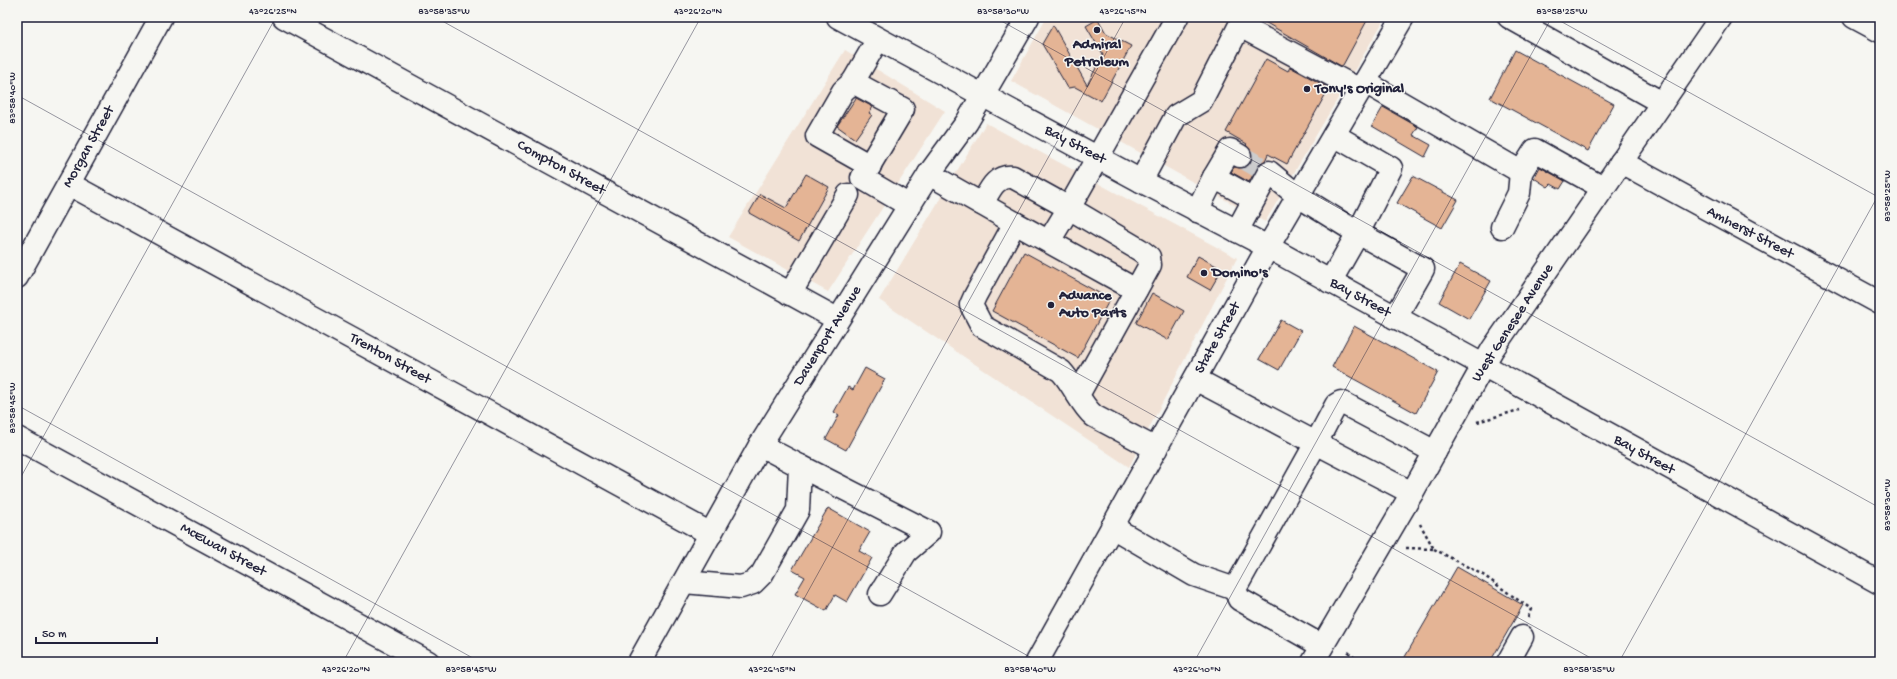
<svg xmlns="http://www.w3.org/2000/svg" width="1897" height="679" viewBox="0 0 1897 679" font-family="'Gochi Hand',sans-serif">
  <rect width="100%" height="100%" fill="#f6f6f2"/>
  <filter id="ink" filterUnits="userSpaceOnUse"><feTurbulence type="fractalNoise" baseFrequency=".025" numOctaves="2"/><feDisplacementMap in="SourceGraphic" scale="8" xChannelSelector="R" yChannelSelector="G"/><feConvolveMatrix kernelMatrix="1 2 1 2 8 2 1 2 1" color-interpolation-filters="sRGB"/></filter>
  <g filter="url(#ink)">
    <!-- built -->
    <g fill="#f1e2d6">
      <path d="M1047,17H1378L1384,20L1265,222L1011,81Z"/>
      <path d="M845,50L945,111L828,292L728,237Z"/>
      <path d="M986,123L1237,258L1129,467L879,300Z"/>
    </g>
    <!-- building -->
    <g fill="#e4b495" stroke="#22223b">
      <path d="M1256,17H1369L1343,65L1341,66Z"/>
      <path d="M1098,19L1106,33L1131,46L1101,101L1075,87L1068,88L1042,44L1053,25L1087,85L1103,55L1086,26Z"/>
      <path d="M1515,50L1614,104L1588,151L1490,98Z"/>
      <path d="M1266,59L1288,71L1290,67L1329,88L1287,164L1268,154L1265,161L1258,166L1249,182L1231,172L1234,167L1240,168L1246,167L1250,163L1252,157L1251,150L1246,145L1247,144L1226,132Z"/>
      <path d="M856,98L873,107L869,113L872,115L855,139L837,126Z"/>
      <path d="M1383,107L1418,127L1413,135L1431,145L1425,157L1372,126Z"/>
      <path d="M1540,167L1565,181L1560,189L1551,184L1548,187L1534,178Z"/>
      <path d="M806,174L829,187L799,241L749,213L760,194L786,208Z"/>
      <path d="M1413,176L1458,200L1442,228L1397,203Z"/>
      <path d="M1024,252L1110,299L1078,358L992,311Z"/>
      <path d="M1198,256L1222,269L1210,290L1187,277Z"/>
      <path d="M1460,264L1491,281L1469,319L1439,302Z"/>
      <path d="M1152,293L1184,311L1168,340L1136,323Z"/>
      <path d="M1281,320L1301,331L1279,370L1259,359Z"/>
      <path d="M1354,326L1438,372L1416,413L1332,367Z"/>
      <path d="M865,368L885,379L846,450L826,439L839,415L834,412L848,387L853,390Z"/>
      <path d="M828,508L870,532L859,551L872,558L847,602L835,595L826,611L795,594L805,577L792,570Z"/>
      <path d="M1457,567L1523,605L1490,662H1402Z"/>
    </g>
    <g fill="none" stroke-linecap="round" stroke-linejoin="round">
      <!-- minor-tunnel -->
      <path stroke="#cccccd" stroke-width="22" stroke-dasharray="22 11" stroke-linecap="butt" d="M1240,156L1261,168"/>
      <defs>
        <g id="minor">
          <path d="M284,17L837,319"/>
          <path d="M1509,17L1662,103"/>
          <path d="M1854,17L1880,31"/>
          <path d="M1240,26L1360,90"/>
          <path d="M878,39L853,82L903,109L862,178L910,206"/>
          <path d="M853,82L843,91L817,136L870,166"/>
          <path d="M1365,82L1521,172"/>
          <path d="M1334,135L1391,168L1358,233L1423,269L1395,318"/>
          <path d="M1621,162L1880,303"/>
          <path d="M929,174L1015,223L975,296L971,305L982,326L1061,371C1074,385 1080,404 1094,416L1156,449"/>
          <path d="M1214,177L1230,150L1240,156"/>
          <path d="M1141,181L1176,116L1201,101L1244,17"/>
          <path d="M69,184L711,534"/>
          <path d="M982,204C990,190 995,175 1013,177L1069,208L1049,241"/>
          <path d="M1197,211L1214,177L1254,199"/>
          <path d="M1015,223L1136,290"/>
          <path d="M1502,227L1519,193L1521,172L1535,150L1603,188"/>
          <path d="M1237,231L1269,172L1298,196L1358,233L1330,282"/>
          <path d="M17,277L161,17"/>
          <path d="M790,294L848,195"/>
          <path d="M1195,379L1316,443L1336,405L1341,402L1435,452"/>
          <path d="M1078,395L1150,265L1149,257L1140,250L1069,208L1177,17"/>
          <path d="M17,438L428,662"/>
          <path d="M800,466L929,532L906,552L880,594"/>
          <path d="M1112,527L1194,575L1235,589"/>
          <path d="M684,582L741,587L753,583L762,574L798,510L800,466L760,445"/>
          <path d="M1322,646L1239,599L1235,589L1316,443L1412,493"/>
          <path d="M1313,662L1412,493L1492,350L1721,17"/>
          <path d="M1508,662L1522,637"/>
        </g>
        <g id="major">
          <path d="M838,17L1141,181L1268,247L1880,583"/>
          <path d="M639,662L760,445L929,174L967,122L1028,17"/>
          <path d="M1037,662L1268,247L1403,17"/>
        </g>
      </defs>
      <!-- minor casing -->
      <use href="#minor" stroke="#22223b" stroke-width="25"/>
      <!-- major casing -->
      <use href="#major" stroke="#22223b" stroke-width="25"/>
      <!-- path -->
      <g stroke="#22223b" stroke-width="2.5" stroke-dasharray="3 3" stroke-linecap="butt">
        <path d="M1477,422L1519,410"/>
        <path d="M1406,548L1434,549L1420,524"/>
        <path d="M1434,549L1483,575L1531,609L1527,620"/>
        <path d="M1348,652L1359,662"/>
      </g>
      <!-- minor -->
      <use href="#minor" stroke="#f6f6f2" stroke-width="22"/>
      <!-- major -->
      <use href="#major" stroke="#f6f6f2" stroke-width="22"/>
    </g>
  </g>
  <!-- ticks -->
  <path fill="none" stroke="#22223b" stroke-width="1" stroke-opacity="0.45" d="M435,17L1598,662M994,17L1880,508M1553,17L1880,198M17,95L1039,662M17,405L480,662M17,484L276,17M343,662L701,17M769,662L1126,17M1194,662L1552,17M1619,662L1880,192"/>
  <!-- markers -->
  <g fill="#22223b" stroke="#f6f6f2" stroke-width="1.5">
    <circle cx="1097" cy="30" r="4"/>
    <circle cx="1307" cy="89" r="4"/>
    <circle cx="1204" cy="273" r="4"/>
    <circle cx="1051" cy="305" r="4"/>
  </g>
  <g text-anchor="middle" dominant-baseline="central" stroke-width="3" stroke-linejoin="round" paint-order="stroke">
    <!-- poi labels -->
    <g font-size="15" font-weight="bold" fill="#22223b" stroke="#f6f6f2" text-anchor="start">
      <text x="1097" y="45" text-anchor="middle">Admiral<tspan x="1097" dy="17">Petroleum</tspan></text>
      <text x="1315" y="89">Tony's Original</text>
      <text x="1212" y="273">Domino's</text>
      <text x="1059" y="296">Advance<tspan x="1059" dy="17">Auto Parts</tspan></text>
    </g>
    <!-- street labels -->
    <g font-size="15" fill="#22223b" stroke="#f6f6f2">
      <text transform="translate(1075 145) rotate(28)">Bay Street</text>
      <text transform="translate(89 147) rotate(-61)">Morgan Street</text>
      <text transform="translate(561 168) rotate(29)">Compton Street</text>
      <text transform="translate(1750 233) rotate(28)">Amherst Street</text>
      <text transform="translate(1360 298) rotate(29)">Bay Street</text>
      <text transform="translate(1513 323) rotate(-57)">West Genesee Avenue</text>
      <text transform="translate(828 336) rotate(-58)">Davenport Avenue</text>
      <text transform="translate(1218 338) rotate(-61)">State Street</text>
      <text transform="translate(390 359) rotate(29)">Trenton Street</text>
      <text transform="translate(1644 455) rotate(29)">Bay Street</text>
      <text transform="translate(223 550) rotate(29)">McEwan Street</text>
    </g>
  </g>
  <!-- margin -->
  <rect width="1897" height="679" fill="none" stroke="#f6f6f2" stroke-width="44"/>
  <!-- scale -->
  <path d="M36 637v6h121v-6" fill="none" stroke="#22223b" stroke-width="2"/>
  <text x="42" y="637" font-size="12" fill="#22223b" stroke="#f6f6f2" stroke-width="3" paint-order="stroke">50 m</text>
  <rect x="22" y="22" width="1853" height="635" fill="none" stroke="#22223b" stroke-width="1.5"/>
  <g font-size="10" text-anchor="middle" fill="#22223b">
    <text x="273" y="14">43°26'25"N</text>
    <text x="444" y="14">83°58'35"W</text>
    <text x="698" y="14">43°26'20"N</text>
    <text x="1003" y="14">83°58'30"W</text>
    <text x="1123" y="14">43°26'15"N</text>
    <text x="1562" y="14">83°58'25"W</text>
    <text transform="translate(11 98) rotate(-90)" y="4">83°58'40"W</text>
    <text transform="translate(1886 196) rotate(-90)" y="4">83°58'25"W</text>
    <text transform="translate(11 408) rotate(-90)" y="4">83°58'45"W</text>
    <text transform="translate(1886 505) rotate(-90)" y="4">83°58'30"W</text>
    <text x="346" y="672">43°26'20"N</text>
    <text x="471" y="672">83°58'45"W</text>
    <text x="772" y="672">43°26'15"N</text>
    <text x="1030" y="672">83°58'40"W</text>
    <text x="1197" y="672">43°26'10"N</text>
    <text x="1589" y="672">83°58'35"W</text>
  </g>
</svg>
